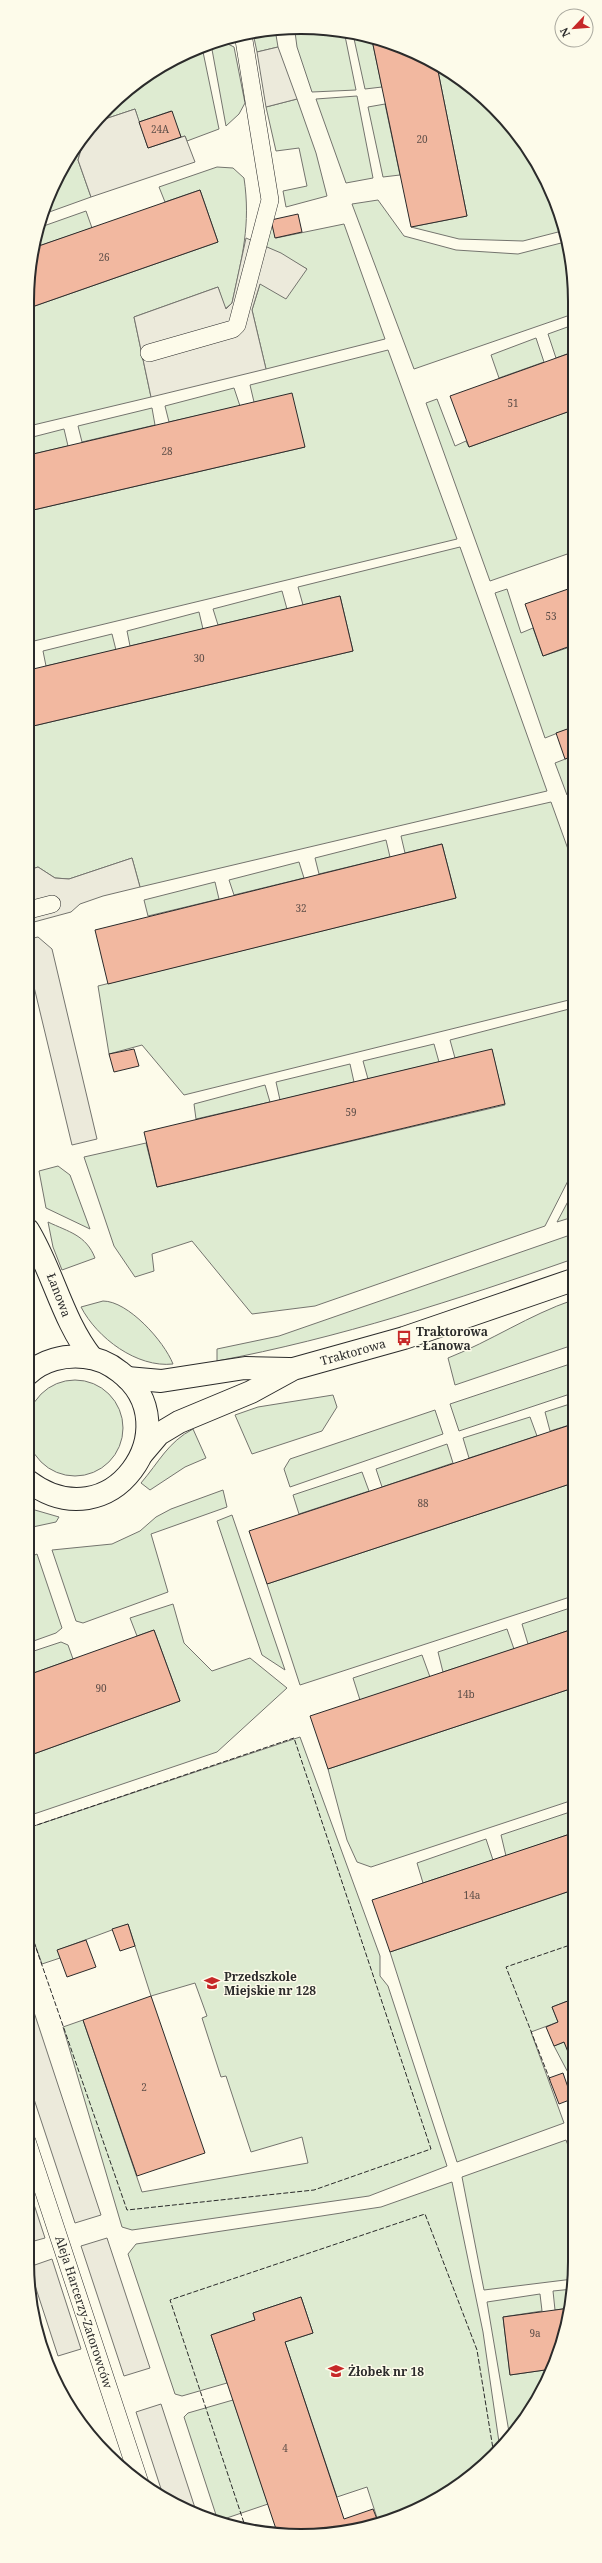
<svg xmlns="http://www.w3.org/2000/svg" width="602" height="2563" viewBox="0 0 602 2563" font-family="'Noto Serif',serif">
  <rect width="100%" height="100%" fill="#fdfbea"/>
  <!-- green -->
  <g fill="#deebd1" stroke="#74746e">
    <path d="M309,28L344,31L356,90L312,92L297,47L295,32Z"/>
    <path d="M275,29L278,47L257,52L253,33Z"/>
    <path d="M353,34L372,40L382,87L365,89Z"/>
    <path d="M220,40L234,47L245,103L239,114L226,126L211,44Z"/>
    <path d="M202,47L219,129L187,141L185,136L181,137L171,111L139,122L135,109L93,123C116,92 167,60 202,47Z"/>
    <path d="M437,66L495,107L547,180L562,231L523,241L459,239L411,227L467,216Z"/>
    <path d="M357,96L373,178L346,183L316,99Z"/>
    <path d="M297,99L316,153L327,196L286,207L283,191L307,186L299,148L276,151L266,107Z"/>
    <path d="M385,104L400,175L383,177L368,107Z"/>
    <path d="M86,133L78,160L91,197L41,215L64,164Z"/>
    <path d="M217,167L233,168L244,178C251,225 242,257 232,303L225,309L218,287L134,317L151,397L29,426V308L218,242L200,190L165,202L159,187Z"/>
    <path d="M378,200L404,236L456,250L518,254L565,242L573,265V314L414,369L352,204Z"/>
    <path d="M86,211L92,228L33,248L38,228Z"/>
    <path d="M271,220L276,238L344,224L385,339L266,369L252,310L260,284L307,269L265,246Z"/>
    <path d="M573,325V352L556,358L548,334Z"/>
    <path d="M536,338L544,362L499,378L491,355Z"/>
    <path d="M388,350L457,539L34,641L29,612V511L305,447L254,402L250,385Z"/>
    <path d="M234,388L240,406L169,422L165,406Z"/>
    <path d="M437,399L455,446L466,441L469,447L573,410V552L490,581L426,403Z"/>
    <path d="M152,408L155,425L82,442L78,426Z"/>
    <path d="M64,429L68,446L29,455V438Z"/>
    <path d="M460,547L547,791L140,887L132,858L69,879L55,878L38,867L29,870V727L353,651L340,596L303,605L298,587Z"/>
    <path d="M507,589L521,633L533,628L543,656L573,646V727L545,738L495,593Z"/>
    <path d="M282,591L287,609L218,625L213,609Z"/>
    <path d="M199,612L203,629L130,646L127,631Z"/>
    <path d="M112,634L116,650L46,666L43,651Z"/>
    <path d="M573,756V794L567,795L555,763Z"/>
    <path d="M551,802L573,863V999L184,1095L142,1045L109,1054L98,986L456,898L442,844L405,853L401,836Z"/>
    <path d="M386,840L390,857L319,874L315,858Z"/>
    <path d="M299,862L304,878L234,895L229,880Z"/>
    <path d="M215,882L219,899L148,916L144,900Z"/>
    <path d="M573,1008V1171L545,1226L315,1306L252,1314L192,1241L152,1254L154,1271L135,1277L114,1246L84,1157L146,1143L157,1187L505,1105L492,1050L455,1058L450,1040Z"/>
    <path d="M434,1044L439,1062L368,1079L363,1061Z"/>
    <path d="M350,1064L354,1082L280,1100L276,1082Z"/>
    <path d="M265,1085L270,1102L196,1119L194,1104Z"/>
    <path d="M58,1166L70,1175L90,1229L46,1208L39,1171Z"/>
    <path d="M573,1192V1217L557,1222Z"/>
    <path d="M48,1222C69,1232 86,1235 95,1258L62,1270L53,1247Z"/>
    <path d="M573,1234V1259C456,1300 339,1338 217,1361V1349L279,1336Z"/>
    <path d="M573,1300V1345L455,1385L448,1358C491,1341 529,1315 573,1300Z"/>
    <path d="M103,1301C128,1301 164,1341 173,1364C137,1368 97,1338 81,1307Z"/>
    <path d="M573,1363V1393L459,1431L450,1404Z"/>
    <circle cx="75" cy="1428" r="48"/>
    <path d="M333,1395L337,1407L322,1431L252,1454L235,1415L258,1407Z"/>
    <path d="M573,1403V1424L550,1431L545,1412Z"/>
    <path d="M435,1410L443,1434L290,1487L284,1469L290,1459Z"/>
    <path d="M530,1417L537,1436L469,1458L463,1438Z"/>
    <path d="M193,1429L206,1458L185,1467L150,1490L141,1483C159,1462 168,1442 193,1429Z"/>
    <path d="M447,1444L453,1463L382,1487L376,1469Z"/>
    <path d="M362,1472L369,1491L299,1514L293,1495Z"/>
    <path d="M573,1483V1596L300,1685L267,1584Z"/>
    <path d="M223,1490L227,1507L151,1534L168,1592L83,1623L76,1621L52,1550L112,1544L140,1531L156,1517L171,1509Z"/>
    <path d="M28,1508L59,1517L56,1522L28,1528Z"/>
    <path d="M232,1515L285,1670L262,1655L217,1521Z"/>
    <path d="M37,1554L62,1628L56,1633L28,1643V1558Z"/>
    <path d="M173,1604L184,1643L212,1671L250,1658L287,1688L217,1752L28,1816V1756L180,1701L154,1630L137,1636L130,1618Z"/>
    <path d="M573,1607V1629L528,1644L522,1624Z"/>
    <path d="M507,1629L514,1649L443,1672L438,1652Z"/>
    <path d="M61,1642L68,1645L73,1659L28,1675V1653Z"/>
    <path d="M422,1655L430,1677L360,1700L353,1678Z"/>
    <path d="M573,1688V1800L371,1867L357,1862L347,1840L328,1769Z"/>
    <path d="M300,1737L380,1956V1976L388,1986L447,2166L369,2196L132,2230L122,2227L63,2027L83,2020L142,2192L308,2163L302,2137L251,2152L226,2076L221,2077L202,2018L207,2016L195,1983L151,1996L128,1924L58,1950L60,1958L42,1964L27,1922L28,1828Z"/>
    <path d="M570,1812L573,1833L506,1856L501,1835Z"/>
    <path d="M486,1839L493,1860L423,1883L417,1863Z"/>
    <path d="M573,1890V1999L552,2007L558,2022L531,2032L564,2123L457,2162L390,1952Z"/>
    <path d="M564,2042L573,2056V2082L554,2046Z"/>
    <path d="M566,2140L573,2159V2279L484,2290L462,2177Z"/>
    <path d="M452,2182L483,2332L500,2449L468,2479L422,2508L379,2524L367,2487L337,2497L285,2342L313,2333L301,2297L253,2313L255,2320L211,2335L227,2383L182,2396L175,2394L128,2254L136,2244L381,2207Z"/>
    <path d="M573,2289L570,2308L555,2310L553,2291Z"/>
    <path d="M540,2294L542,2311L503,2317L510,2375L552,2369L538,2399L510,2438L487,2302Z"/>
    <path d="M233,2400L268,2504L218,2521L184,2417L188,2413Z"/>
  </g>
  <!-- parking -->
  <g fill="#eceadb" stroke="#74746e">
    <path d="M278,47L297,99L266,107L257,52Z"/>
    <path d="M135,109L148,148L185,136L195,162L91,197L78,160L86,133L93,123Z"/>
    <path d="M246,238L281,253L307,269L286,299L260,284L252,310L266,369L151,397L134,317L218,287L226,309L232,303Z"/>
    <path d="M132,858L140,887L103,896L80,904L71,912L34,922L29,898V870L38,867L55,878L69,879Z"/>
    <path d="M38,937L52,949L97,1139L72,1145L29,966V939Z"/>
    <path d="M27,1991L101,2215L75,2223L27,2078Z"/>
    <path d="M27,2183L45,2238L27,2243Z"/>
    <path d="M107,2238L150,2368L124,2376L81,2246Z"/>
    <path d="M52,2259L81,2349L58,2356L29,2267Z"/>
    <path d="M161,2404L197,2514L180,2508L164,2498L136,2412Z"/>
  </g>
  <!-- building -->
  <g fill="#f2b8a0" stroke="#2b2b2b">
    <path d="M372,40L422,55L437,66L467,216L411,227Z"/>
    <path d="M172,111L181,137L148,148L139,122Z"/>
    <path d="M200,190L218,242L29,308V265L33,248Z"/>
    <path d="M298,214L302,232L275,238L271,220Z"/>
    <path d="M573,352V410L469,447L450,396Z"/>
    <path d="M292,393L305,447L29,511V455Z"/>
    <path d="M571,588L573,645L543,656L525,604Z"/>
    <path d="M340,596L353,651L29,727V670Z"/>
    <path d="M573,727V756L565,759L556,733Z"/>
    <path d="M442,844L456,898L108,984L95,930Z"/>
    <path d="M134,1049L139,1066L114,1072L109,1054Z"/>
    <path d="M492,1049L505,1104L157,1187L144,1132Z"/>
    <path d="M573,1424V1483L267,1584L249,1531Z"/>
    <path d="M573,1629V1688L328,1769L310,1716Z"/>
    <path d="M154,1630L180,1701L28,1756V1675Z"/>
    <path d="M573,1833V1890L390,1952L372,1900Z"/>
    <path d="M128,1924L135,1946L120,1951L112,1929Z"/>
    <path d="M86,1940L96,1967L67,1977L57,1950Z"/>
    <path d="M151,1996L205,2153L137,2176L83,2020Z"/>
    <path d="M573,1999V2056L570,2057L564,2042L554,2046L546,2027L558,2022L552,2007Z"/>
    <path d="M563,2073L572,2099L559,2104L549,2078Z"/>
    <path d="M301,2297L313,2333L285,2342L344,2519L373,2509L379,2524L372,2527L278,2535L211,2335L255,2320L253,2313Z"/>
    <path d="M570,2308L560,2350L552,2369L510,2375L503,2317Z"/>
  </g>
  <g fill="none" stroke-linecap="round" stroke-linejoin="round">
    <defs>
      <g id="lane">
        <path d="M149,353L233,329L237,325L270,200L243,34"/>
        <path d="M29,910L52,904"/>
        <path d="M27,2141L140,2483"/>
      </g>
      <path id="street" d="M28,1230C53,1271 62,1320 92,1358"/>
      <g id="secondary">
        <path d="M127,1378L161,1381L245,1368L289,1369"/>
        <path d="M142,1454L159,1434L179,1422L251,1392L293,1369L404,1338L573,1280"/>
        <path d="M28,1481C111,1544 191,1426 120,1372C110,1364 98,1358 84,1357C64,1355 43,1360 28,1374"/>
      </g>
    </defs>
    <!-- lane casing -->
    <use href="#lane" stroke="#2b2b2b" stroke-width="18"/>
    <!-- street casing -->
    <use href="#street" stroke="#2b2b2b" stroke-width="24"/>
    <!-- secondary casing -->
    <use href="#secondary" stroke="#2b2b2b" stroke-width="24"/>
    <!-- lane -->
    <use href="#lane" stroke="#fdfbea" stroke-width="17"/>
    <!-- street -->
    <use href="#street" stroke="#fdfbea" stroke-width="22"/>
    <!-- secondary -->
    <use href="#secondary" stroke="#fdfbea" stroke-width="22"/>
    <!-- fence -->
    <g stroke="#2b2b2b" stroke-width="1" stroke-dasharray="5 2" stroke-linecap="butt">
      <path d="M27,1922L127,2210L314,2190L431,2149L294,1738L28,1828"/>
      <path d="M550,2080L506,1967L573,1944"/>
      <path d="M246,2529L170,2300L425,2214L477,2350L494,2455"/>
    </g>
  </g>
  <!-- icons -->
  <defs>
    <symbol id="bus-bare" viewBox="-9 -9 18 18"><path d="M-5-6H5V4H4V6H2V4H-2V6H-4V4H-5ZM-3.5-4V0h7V-4ZM-3.5 1.2v1.5H-2V1.2ZM2 1.2v1.5H3.5V1.2Z" fill="#c62828" stroke="#fdfbea" stroke-width="2.5" paint-order="stroke"/></symbol>
    <symbol id="school-bare" viewBox="-9 -9 18 18"><path d="M0-5L7-2L0 1L-7-2ZM-4 1L0 2.5L4 1V4Q0 6-4 4Z" fill="#c62828" stroke="#fdfbea" stroke-width="2.5" paint-order="stroke"/></symbol>
  </defs>
  <g fill-rule="evenodd">
    <use href="#bus-bare" x="393" y="1327" width="22" height="22"/>
    <use href="#school-bare" x="201" y="1972" width="22" height="22"/>
    <use href="#school-bare" x="325" y="2360" width="22" height="22"/>
  </g>
  <g text-anchor="middle" dominant-baseline="central" stroke-width="3" stroke-linejoin="round" paint-order="stroke">
    <!-- number labels -->
    <g font-size="10" fill="#5d4e48">
      <text x="160" y="129">24A</text>
      <text x="422" y="139">20</text>
      <text x="104" y="257">26</text>
      <text x="513" y="403">51</text>
      <text x="167" y="451">28</text>
      <text x="551" y="616">53</text>
      <text x="199" y="658">30</text>
      <text x="301" y="908">32</text>
      <text x="351" y="1112">59</text>
      <text x="423" y="1503">88</text>
      <text x="101" y="1688">90</text>
      <text x="466" y="1694">14b</text>
      <text x="472" y="1895">14a</text>
      <text x="144" y="2087">2</text>
      <text x="535" y="2333">9a</text>
      <text x="285" y="2448">4</text>
    </g>
    <!-- street labels -->
    <g font-size="12" fill="#2b2b2b" stroke="#fdfbea">
      <text transform="translate(59 1295) rotate(69)">Łanowa</text>
      <text transform="translate(353 1352) rotate(-16)">Traktorowa</text>
      <text transform="translate(84 2312) rotate(72)">Aleja Harcerzy-Zatorowców</text>
    </g>
    <!-- poi labels -->
    <g font-size="12" font-weight="bold" fill="#2b2b2b" stroke="#fdfbea" text-anchor="start">
      <text x="416" y="1331">Traktorowa<tspan x="416" dy="14">- Łanowa</tspan></text>
      <text x="224" y="1976">Przedszkole<tspan x="224" dy="14">Miejskie nr 128</tspan></text>
      <text x="348" y="2371">Żłobek nr 18</text>
    </g>
  </g>
  <!-- crop -->
  <path d="M0 0H602V2563H0ZM301 34H301A267 267 0 0 1 568 301V2262A267 267 0 0 1 301 2529H301A267 267 0 0 1 34 2262V301A267 267 0 0 1 301 34Z" fill="#fdfbea" fill-rule="evenodd"/>
  <path fill="none" stroke="#2b2b2b" stroke-width="2" d="M301 34H301A267 267 0 0 1 568 301V2262A267 267 0 0 1 301 2529H301A267 267 0 0 1 34 2262V301A267 267 0 0 1 301 34Z"/>
  <!-- north arrow -->
  <g transform="translate(574 28) rotate(244)"><circle r="19" fill="#fdfbea" stroke="#a9a89e"/>
  <path d="M0-3L7 15L0 10L-7 15Z" fill="#c62828"/>
  <text y="-6" font-size="11" font-weight="bold" text-anchor="middle" fill="#2b2b2b">N</text>
  </g>
</svg>
